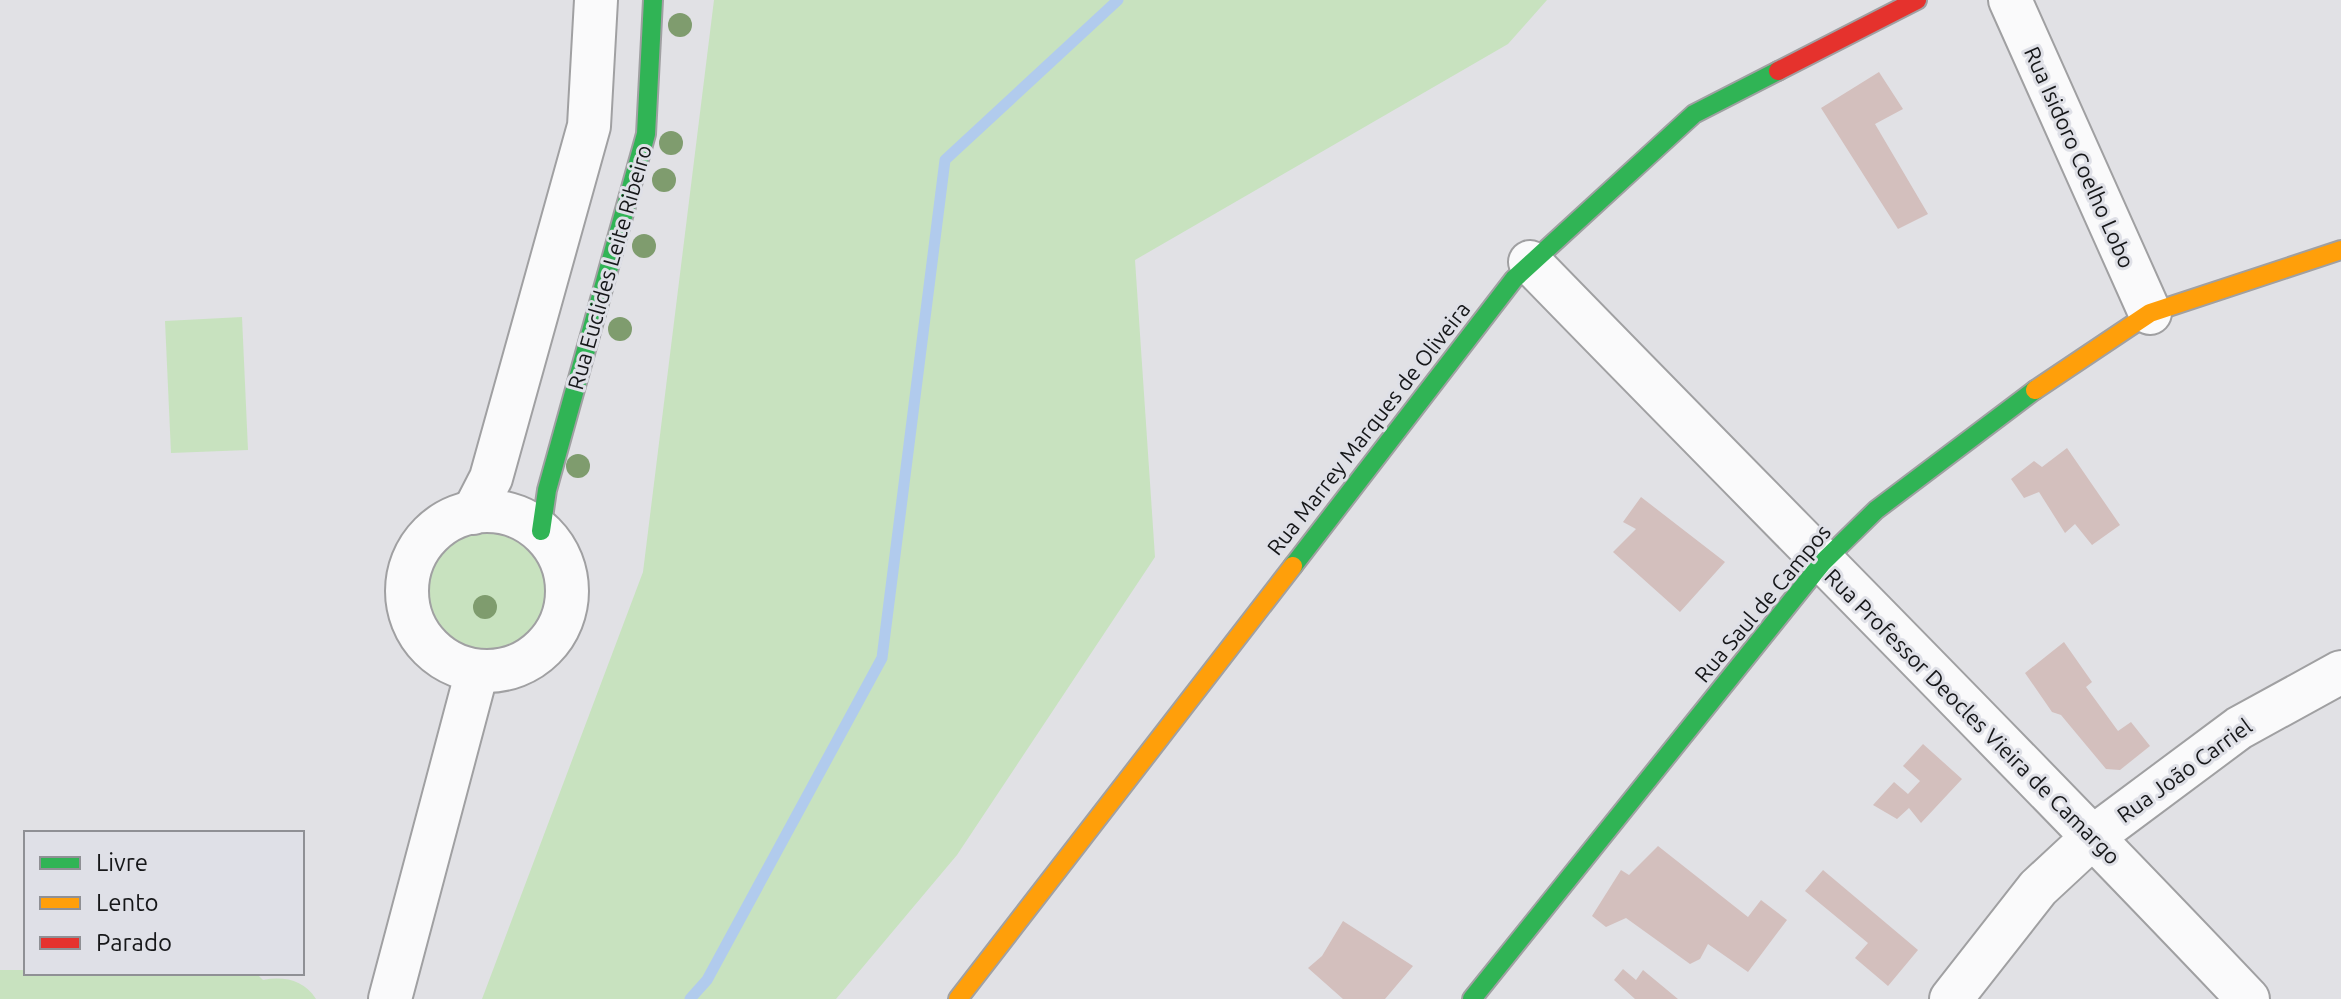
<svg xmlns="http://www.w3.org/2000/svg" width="2341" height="999" viewBox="0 0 2341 999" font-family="Ubuntu,sans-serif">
  <rect width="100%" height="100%" fill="#e1e1e5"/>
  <!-- green -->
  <g fill="#c8e2bf">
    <path d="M714,0H1547L1508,44L1135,260L1155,557L957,855L836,999H482L643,572Z"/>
    <path d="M242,317L248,450L171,453L165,321Z"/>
    <circle cx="487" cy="591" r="67"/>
    <path d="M0,970H26V973H256L263,980C284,976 304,980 316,999H0Z"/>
  </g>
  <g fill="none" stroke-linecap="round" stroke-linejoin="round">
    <!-- stream -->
    <path stroke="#b1cbed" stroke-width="11" d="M690,999L707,980L882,658L945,160L1118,0"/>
  </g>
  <!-- building -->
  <g fill="#d3bfbd">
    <path d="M1879,72L1903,109L1875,124L1928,214L1898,229L1821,108Z"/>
    <path d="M2067,448L2120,525L2092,545L2075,524L2065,533L2039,492L2024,498L2011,479L2034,461L2042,467Z"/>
    <path d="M1641,497L1725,562L1680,612L1613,552L1636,529L1623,522Z"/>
    <path d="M2064,642L2092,682L2086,687L2118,731L2131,722L2150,746L2120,770L2106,769L2061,715L2052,712L2025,673Z"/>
    <path d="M1923,744L1962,779L1921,823L1909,808L1897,819L1873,805L1894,782L1908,794L1920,781L1903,766Z"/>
    <path d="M1658,846L1748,917L1761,900L1787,920L1748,972L1708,944L1700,959L1690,964L1626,918L1606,927L1592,916L1621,870L1629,875Z"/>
    <path d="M1823,870L1918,950L1888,986L1855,958L1868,943L1805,891Z"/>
    <path d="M1343,921L1413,966L1385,999H1343L1308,968L1322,956Z"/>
    <path d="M1623,969L1636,980L1643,970L1678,999H1635L1614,980Z"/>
  </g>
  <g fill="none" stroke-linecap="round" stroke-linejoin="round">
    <defs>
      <g id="street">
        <path d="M2010,0L2150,313"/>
        <path d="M1530,262C1769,508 2012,750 2248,999"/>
        <circle cx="487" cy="591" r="80"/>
        <path d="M473,513L491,478L589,126L596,0"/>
        <path d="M390,999L477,671"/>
        <path d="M1951,999L2038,888L2094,836L2239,728L2341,672"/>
      </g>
      <g id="fast">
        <path d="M541,531L547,490L646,134L653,0"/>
        <path d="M1293,566L1514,279L1694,114L1778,71"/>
        <path d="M1472,999L1822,563L1876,510L2035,390"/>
      </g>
      <g id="slow">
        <path d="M2035,390L2150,313L2341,250"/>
        <path d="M958,999L1293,566"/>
      </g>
      <path id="jam" d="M1778,71L1917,0"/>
    </defs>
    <!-- street casing -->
    <use href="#street" stroke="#a0a0a2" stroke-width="46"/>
    <!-- fast casing -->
    <use href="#fast" stroke="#a0a0a2" stroke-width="22"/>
    <!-- slow casing -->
    <use href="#slow" stroke="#a0a0a2" stroke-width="22"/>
    <!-- jam casing -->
    <use href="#jam" stroke="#a0a0a2" stroke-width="22"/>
    <!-- street -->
    <use href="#street" stroke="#fafafb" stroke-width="42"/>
    <!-- fast -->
    <use href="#fast" stroke="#30b455" stroke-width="18"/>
    <!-- slow -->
    <use href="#slow" stroke="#ff9f0a" stroke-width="18"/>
    <!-- jam -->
    <use href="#jam" stroke="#e5322d" stroke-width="18"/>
  </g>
  <!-- trees -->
  <g fill="#7f9c6e">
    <circle cx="680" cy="25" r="12"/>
    <circle cx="671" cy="143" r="12"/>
    <circle cx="664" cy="180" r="12"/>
    <circle cx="644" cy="246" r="12"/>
    <circle cx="620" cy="329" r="12"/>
    <circle cx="578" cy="466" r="12"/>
    <circle cx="485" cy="607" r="12"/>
  </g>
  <g text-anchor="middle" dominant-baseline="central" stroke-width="6" stroke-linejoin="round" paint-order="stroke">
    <!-- street labels -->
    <g font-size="22" fill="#161719" stroke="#dfe0e7">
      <text transform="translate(2080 157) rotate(66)">Rua Isidoro Coelho Lobo</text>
      <text transform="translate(609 267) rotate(-74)">Rua Euclides Leite Ribeiro</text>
      <text transform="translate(1368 428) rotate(-52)">Rua Marrey Marques de Oliveira</text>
      <text transform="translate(1762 603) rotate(-50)">Rua Saul de Campos</text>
      <text transform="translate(1973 716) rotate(45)">Rua Professor Deocles Vieira de Camargo</text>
      <text transform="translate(2184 770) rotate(-36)">Rua João Carriel</text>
    </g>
  </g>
  <!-- legend -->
  <rect x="24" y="831" width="280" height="144" fill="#dfe0e7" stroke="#8f9095" stroke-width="2"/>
  <rect x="40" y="857" width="40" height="12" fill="#30b455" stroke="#8f9095" stroke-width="2"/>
  <text x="96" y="871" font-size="24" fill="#161719">Livre</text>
  <rect x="40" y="897" width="40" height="12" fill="#ff9f0a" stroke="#8f9095" stroke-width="2"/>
  <text x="96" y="911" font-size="24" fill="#161719">Lento</text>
  <rect x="40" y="937" width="40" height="12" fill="#e5322d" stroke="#8f9095" stroke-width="2"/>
  <text x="96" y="951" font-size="24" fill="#161719">Parado</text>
</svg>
